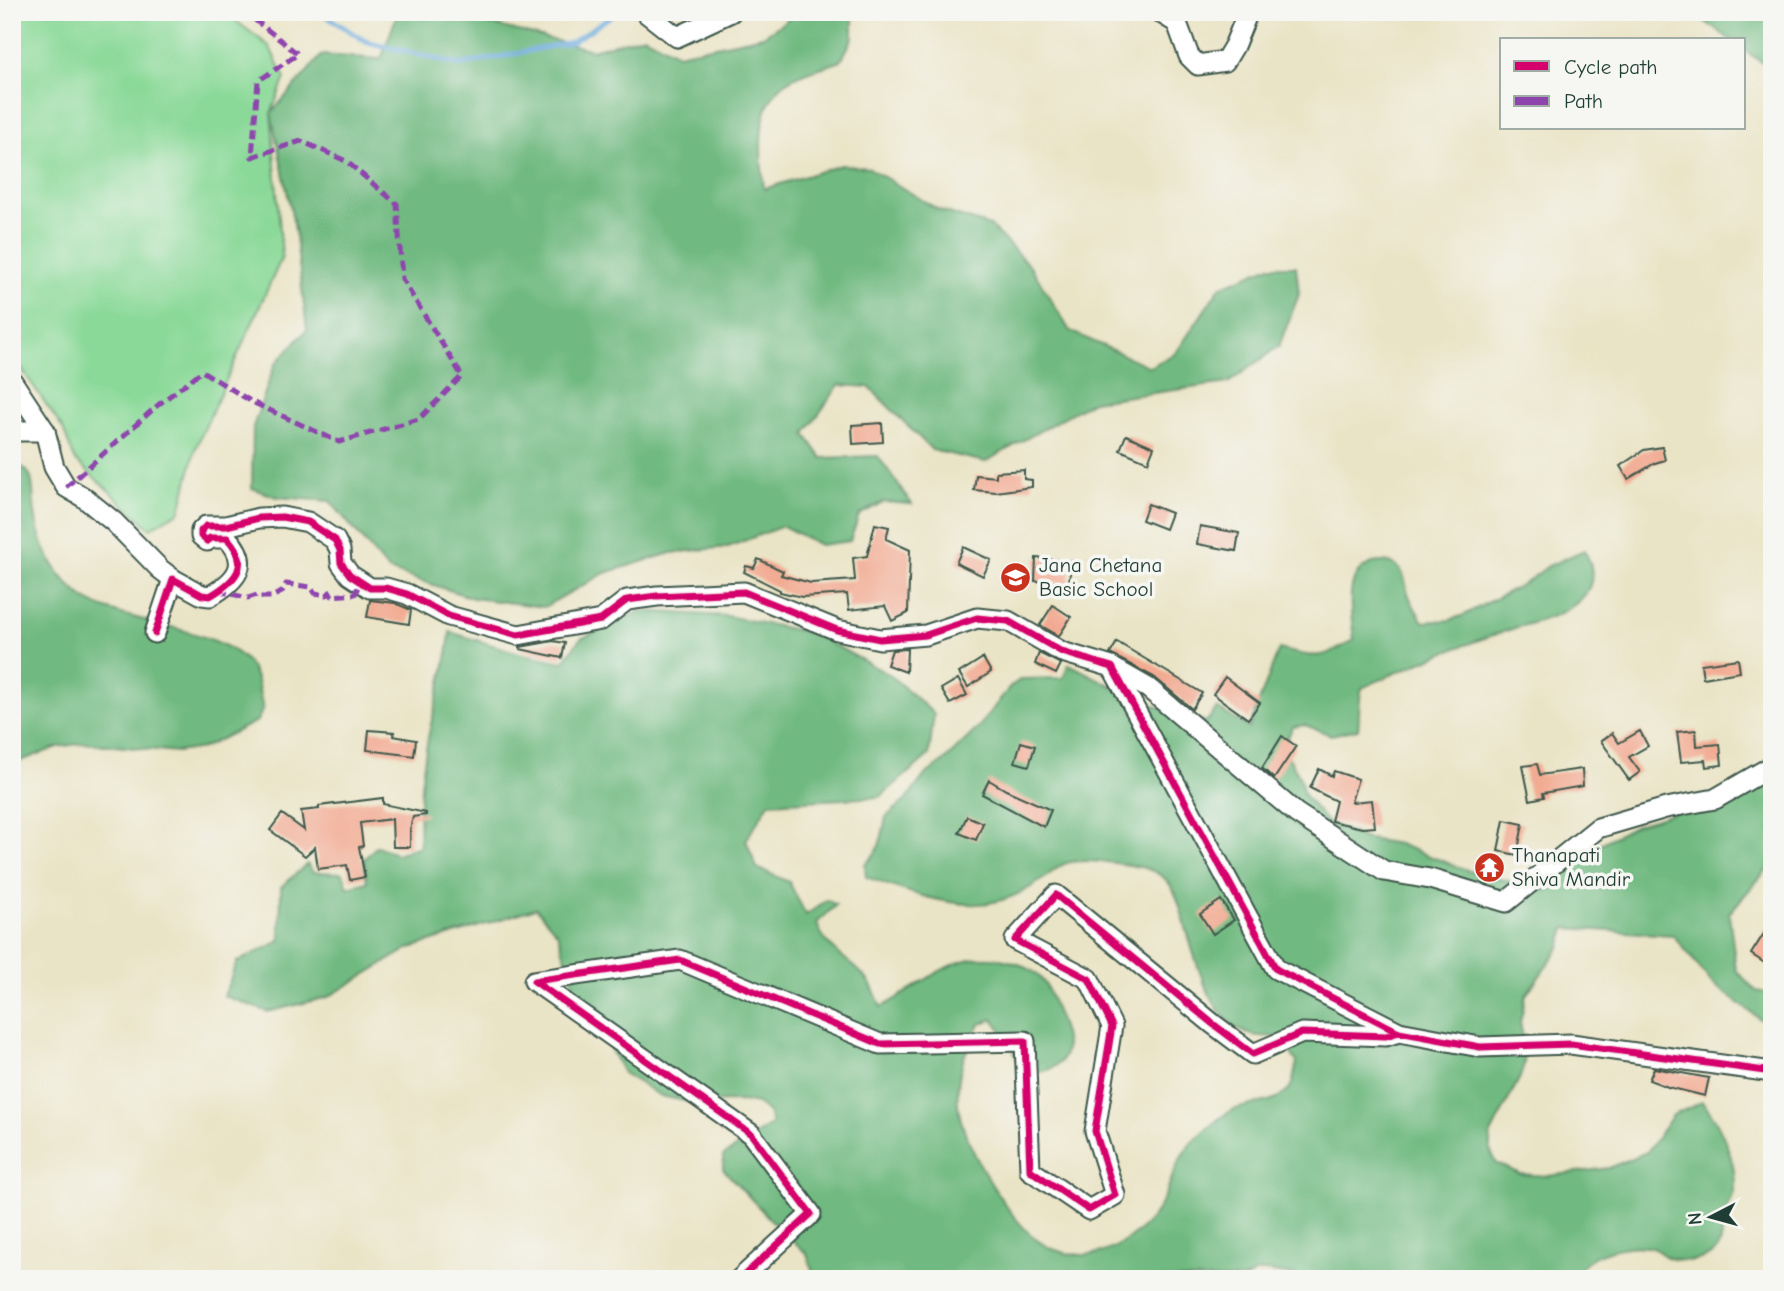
<svg xmlns="http://www.w3.org/2000/svg" width="1784" height="1291" viewBox="0 0 1784 1291" font-family="'Comic Neue',sans-serif">
  <rect width="100%" height="100%" fill="#f6f6f2"/>
  <filter id="ink" filterUnits="userSpaceOnUse"><feTurbulence type="fractalNoise" baseFrequency=".0143" numOctaves="2"/><feDisplacementMap in="SourceGraphic" scale="14" xChannelSelector="R" yChannelSelector="G"/><feConvolveMatrix kernelMatrix="1 2 1 2 8 2 1 2 1" color-interpolation-filters="sRGB"/></filter>
  <filter id="wash" filterUnits="userSpaceOnUse"><feTurbulence type="fractalNoise" baseFrequency=".00686" numOctaves="4" result="noise"/><feDisplacementMap in="SourceGraphic" scale="28" xChannelSelector="R" yChannelSelector="G"/><feGaussianBlur stdDeviation="1.57" result="paint"/><feColorMatrix in="noise" values="0 0 0 0 0 0 0 0 0 0 0 0 0 0 0 0 0 1.4 0 .05"/><feComposite in="paint" operator="in"/></filter>
  <g filter="url(#wash)">
    <rect width="100%" height="100%" fill="#eae4c6"/>
    <!-- green -->
    <path fill="#8ad998" stroke="#548b66" stroke-width="2" d="M12,12H224L269,46L285,78L271,113L282,257L196,447L180,511L150,528L75,460L63,429L12,355Z"/>
    <!-- forest -->
    <g fill="#6fb980" stroke="#477b5a" stroke-width="2">
      <path d="M398,12H444L592,50L644,36L678,54L763,36L799,12H853V37L841,61C826,67 801,72 788,81C754,104 760,154 764,189L841,165L869,168L939,210L990,226L1031,267L1070,331L1150,367L1176,353L1220,287L1270,266H1296L1299,294L1279,346L1228,383L1093,401L985,462L932,450L869,387L839,385L805,434L822,458L878,456L912,504L883,502L859,515L850,541L820,545L783,526L728,547L671,553L605,573L544,607L473,598L388,570L330,501L277,497L252,488L253,427L275,364L307,330L295,230L271,113L322,55L381,59Z"/>
      <path d="M1692,12H1772V69L1744,50V40H1731Z"/>
      <path d="M12,464C19,465 26,468 30,475C34,484 33,501 35,512C39,547 57,580 87,600C127,625 236,628 254,673C259,684 260,698 263,709L257,721L203,748L177,752L84,743L58,747L12,764Z"/>
      <path d="M1584,550C1594,567 1596,584 1581,599C1565,615 1539,621 1518,627C1496,634 1473,642 1451,650C1421,661 1391,675 1362,688C1358,702 1360,715 1358,729L1331,735L1305,725L1293,727L1286,740L1287,754L1300,778L1304,795L1327,822L1363,838L1398,844L1469,871L1547,891L1587,851L1636,825L1772,780V864L1729,913L1736,970L1756,991L1772,994V1028L1712,983L1673,935L1566,928L1560,947L1526,995L1520,1022L1525,1050L1524,1064L1520,1077L1490,1136V1150L1496,1163L1520,1174L1547,1176L1609,1168L1647,1152L1673,1115L1702,1102C1719,1120 1739,1165 1734,1191C1732,1201 1725,1211 1723,1221C1722,1235 1723,1251 1707,1257C1694,1262 1677,1262 1665,1256C1660,1253 1657,1249 1651,1248C1635,1243 1603,1250 1589,1260C1582,1265 1576,1273 1570,1279H1315L1268,1271L1255,1273L1244,1279H815L807,1254L771,1220L723,1169V1156L772,1124L768,1112L757,1104L743,1101L690,1102L661,1096L623,1073L604,1037L582,1019L574,997L573,983L558,934L536,908L408,949L328,997L268,1012L224,996L237,962L280,941L281,887L307,864L313,872L343,873L348,887L367,882L364,859L377,846L396,854L420,846C418,806 421,777 428,738C435,702 447,668 450,632L519,653L563,662L580,639L641,611L727,616L812,633L890,675L934,714L929,755L880,797L769,803L746,840L757,868L789,882L806,915L827,900L836,905L817,923C824,948 849,959 865,977C873,985 877,998 881,1007C910,993 939,965 971,959C995,955 1031,962 1045,984C1050,992 1053,1004 1057,1014C1068,1040 1075,1065 1039,1072C1033,1073 1024,1071 1020,1066C1015,1059 1014,1048 1009,1041C1005,1034 998,1026 993,1019L980,1024C965,1050 956,1072 958,1104C961,1141 1007,1217 1037,1240C1054,1253 1082,1259 1103,1252C1121,1246 1142,1231 1154,1215C1172,1191 1173,1156 1198,1137C1208,1128 1219,1117 1231,1111C1249,1102 1278,1105 1290,1088C1294,1082 1295,1069 1297,1062L1279,1037C1271,1036 1261,1037 1253,1035C1209,1026 1194,954 1183,917C1178,900 1174,882 1157,873C1142,864 1079,857 1064,864C1056,868 1049,875 1042,880C1026,891 1009,900 989,903C952,909 901,890 866,877L865,864C881,851 882,836 886,817L906,800L925,775L944,761L977,729L1010,687L1021,679L1063,678L1069,664L1143,702L1206,722L1217,708L1249,728L1279,649C1316,658 1322,660 1354,640C1352,615 1341,573 1373,563C1382,561 1392,562 1399,568C1406,575 1405,585 1408,593C1411,603 1418,613 1423,622L1450,620L1464,615L1527,582L1548,566Z"/>
    </g>
    <g fill="none" stroke-linecap="round" stroke-linejoin="round">
      <!-- stream -->
      <path stroke="#6aaadd" stroke-width="5" d="M320,12L365,41L460,65L572,42L617,12"/>
    </g>
    <g id="blocks">
      <!-- building -->
      <g fill="#f2ab93">
        <path d="M882,423L883,442L853,444L852,425Z"/>
        <path d="M1126,435L1154,447L1148,462L1120,450Z"/>
        <path d="M1662,447L1665,460L1655,463L1628,479L1620,466L1644,450Z"/>
        <path d="M1024,470V479L1032,480V487L996,492L974,490L976,475L996,477V472Z"/>
        <path d="M1148,504L1171,513L1165,529L1142,520Z"/>
        <path d="M875,524L889,527L886,539L910,550L908,613L892,621L885,606L849,610L847,594L802,597L780,592V590L744,572L746,566L754,568L758,559L783,571L781,575L811,583L855,580L853,558L867,556Z"/>
        <path d="M1200,526L1239,533L1236,551L1197,544Z"/>
        <path d="M963,547L991,560L983,576L956,563Z"/>
        <path d="M1036,558L1071,561L1069,583L1035,581Z"/>
        <path d="M370,600L395,603L411,610L409,624L367,617Z"/>
        <path d="M1053,605L1071,617L1059,636L1040,625Z"/>
        <path d="M553,641L565,643L562,658L520,649V647Z"/>
        <path d="M1117,642L1202,693L1192,709L1154,677L1110,654Z"/>
        <path d="M907,649L906,672L887,665L892,650Z"/>
        <path d="M1039,653L1061,664L1056,674L1035,664Z"/>
        <path d="M983,658L991,672L968,687L959,673Z"/>
        <path d="M1738,659L1740,672L1703,678L1701,664Z"/>
        <path d="M1225,677L1260,703L1248,719L1213,694Z"/>
        <path d="M958,679L967,695L950,704L941,689Z"/>
        <path d="M369,730L394,732L393,736L416,740L414,756L367,750Z"/>
        <path d="M1696,730L1697,746L1720,744L1722,765L1706,767L1705,760L1681,762L1677,732Z"/>
        <path d="M1640,731L1648,746L1629,757L1640,772L1629,780L1601,741L1612,733L1619,743Z"/>
        <path d="M1282,736L1296,746L1274,779L1262,768Z"/>
        <path d="M1021,742L1035,746L1029,766L1015,762Z"/>
        <path d="M1537,764L1540,775L1582,769L1583,786L1543,793L1544,797L1530,800L1523,766Z"/>
        <path d="M1319,769L1332,776L1334,771L1358,779L1351,802L1372,800L1375,827L1362,828L1331,821L1336,801L1310,788Z"/>
        <path d="M989,780L1006,790L1051,810L1044,827L982,794Z"/>
        <path d="M383,798V804L426,813V815L413,817L410,829V847H393L392,819L360,823L363,846L359,847L365,877L350,880L347,865L318,869L315,847L305,856L270,830L282,814L304,830L301,811L319,809V806Z"/>
        <path d="M967,816L983,823L976,840L959,833Z"/>
        <path d="M1504,820L1523,824L1517,855L1498,851Z"/>
        <path d="M1221,900L1234,920L1213,934L1200,914Z"/>
        <path d="M1772,921V968L1751,954Z"/>
        <path d="M1654,1068L1709,1078L1705,1096L1668,1087L1649,1080Z"/>
      </g>
    </g>
  </g>
  <g filter="url(#ink)">
    <use href="#blocks" fill-opacity="0" stroke="#3d564a" stroke-width="2"/>
    <g fill="none" stroke-linecap="round" stroke-linejoin="round">
      <defs>
        <g id="street">
          <path d="M645,12L677,37L731,12"/>
          <path d="M1159,12L1177,23L1189,56L1198,65L1225,61L1234,46L1248,12"/>
          <path d="M12,381L45,431L54,467L66,487L83,497L114,522L160,569L173,579"/>
          <path d="M12,431H45"/>
          <path d="M155,633L173,579L202,595L210,596C236,581 252,564 227,538H210L207,541L201,536V531L206,526H226L259,518L282,517L308,522L335,540L340,550L341,563L350,575L370,588H386L407,594L449,616L518,635L601,620L627,600L657,596L744,592L837,630L880,639L926,635L977,618L1008,621L1062,652L1112,667L1276,969L1399,1032L1480,1047L1571,1044L1772,1072"/>
          <path d="M1113,668L1148,688L1296,813L1384,871L1430,879L1506,902L1598,828L1666,808L1715,799L1772,766"/>
          <path d="M740,1279L811,1214L751,1134L534,981L680,960L880,1044L1025,1041L1030,1170L1089,1210L1115,1195L1095,1131L1112,1026L1089,979L1015,940L1056,895L1213,1024L1253,1054L1302,1033L1386,1036L1399,1032"/>
        </g>
      </defs>
      <!-- street casing -->
      <use href="#street" stroke="#3d564a" stroke-width="23"/>
      <!-- street -->
      <use href="#street" stroke="#fff" stroke-width="19"/>
      <!-- quiet -->
      <g stroke="#8e44ad" stroke-width="5" stroke-dasharray="10 5" stroke-linecap="butt">
        <path d="M66,487L158,405L202,371L252,402L339,442L419,419L462,376L402,279L397,204L346,161L301,141L252,157L258,81L298,54L245,12"/>
        <path d="M218,591L248,598L257,595L258,597H271L282,592L286,584L311,587L315,593L327,595L330,592L332,596L355,594L358,587H368"/>
      </g>
      <defs>
        <g id="cycleway">
          <path d="M155,633L173,579L202,595L210,596C236,581 252,564 227,538H210L207,541L201,536V531L206,526H226L259,518L282,517L308,522L335,540L340,550L341,563L350,575L370,588H386L407,594L449,616L518,635L601,620L627,600L657,596L744,592L837,630L880,639L926,635L977,618L1008,621L1062,652L1112,667L1276,969L1399,1032L1480,1047L1571,1044L1772,1072"/>
          <path d="M740,1279L811,1214L751,1134L534,981L680,960L880,1044L1025,1041L1030,1170L1089,1210L1115,1195L1095,1131L1112,1026L1089,979L1015,940L1056,895L1213,1024L1253,1054L1302,1033L1386,1036L1399,1032"/>
        </g>
      </defs>
      <!-- cycleway casing -->
      <use href="#cycleway" stroke="#f6f6f2" stroke-width="11"/>
      <!-- cycleway -->
      <use href="#cycleway" stroke="#d6006c" stroke-width="7"/>
    </g>
  </g>
  <!-- icons -->
  <defs>
    <symbol id="school-disc" viewBox="-11 -11 22 22"><circle r="9.5" fill="#c8321e" stroke="#f6f6f2"/><path d="M0-5L7-2L0 1L-7-2ZM-4 1L0 2.5L4 1V4Q0 6-4 4Z" fill="#fff"/></symbol>
    <symbol id="temple-disc" viewBox="-11 -11 22 22"><circle r="9.5" fill="#c8321e" stroke="#f6f6f2"/><path d="M0-6L5-2H3V0L6.5 2.5H4V6H1.5V3h-3V6H-4V2.5H-6.5L-3 0V-2H-5Z" fill="#fff"/></symbol>
  </defs>
  <g fill-rule="evenodd">
    <use href="#school-disc" x="998" y="560" width="35" height="35"/>
    <use href="#temple-disc" x="1472" y="850" width="35" height="35"/>
  </g>
  <g text-anchor="middle" dominant-baseline="central" stroke-width="7" stroke-linejoin="round" paint-order="stroke">
    <!-- poi labels -->
    <g font-size="21" fill="#1f3d34" stroke="#f6f6f2" text-anchor="start">
      <text x="1039" y="565">Jana Chetana<tspan x="1039" dy="24">Basic School</tspan></text>
      <text x="1512" y="855">Thanapati<tspan x="1512" dy="24">Shiva Mandir</tspan></text>
    </g>
  </g>
  <!-- margin -->
  <rect width="1784" height="1291" fill="none" stroke="#f6f6f2" stroke-width="42"/>
  <!-- legend -->
  <rect x="1500" y="38" width="245" height="91" fill="#f6f6f2" stroke="#a0aca6" stroke-width="2"/>
  <rect x="1514" y="61" width="35" height="10" fill="#d6006c" stroke="#a0aca6" stroke-width="2"/>
  <text x="1564" y="74" font-size="21" fill="#1f3d34">Cycle path</text>
  <rect x="1514" y="96" width="35" height="10" fill="#8e44ad" stroke="#a0aca6" stroke-width="2"/>
  <text x="1564" y="108" font-size="21" fill="#1f3d34">Path</text>
  <!-- north arrow -->
  <g transform="translate(1711 1217) rotate(264)" stroke="#f6f6f2" stroke-width="5" paint-order="stroke">
  <path d="M0-5L12 26L0 18L-12 26Z" fill="#1f3d34"/>
  <text y="-10" font-size="19" font-weight="bold" text-anchor="middle" fill="#1f3d34">N</text>
  </g>
</svg>
